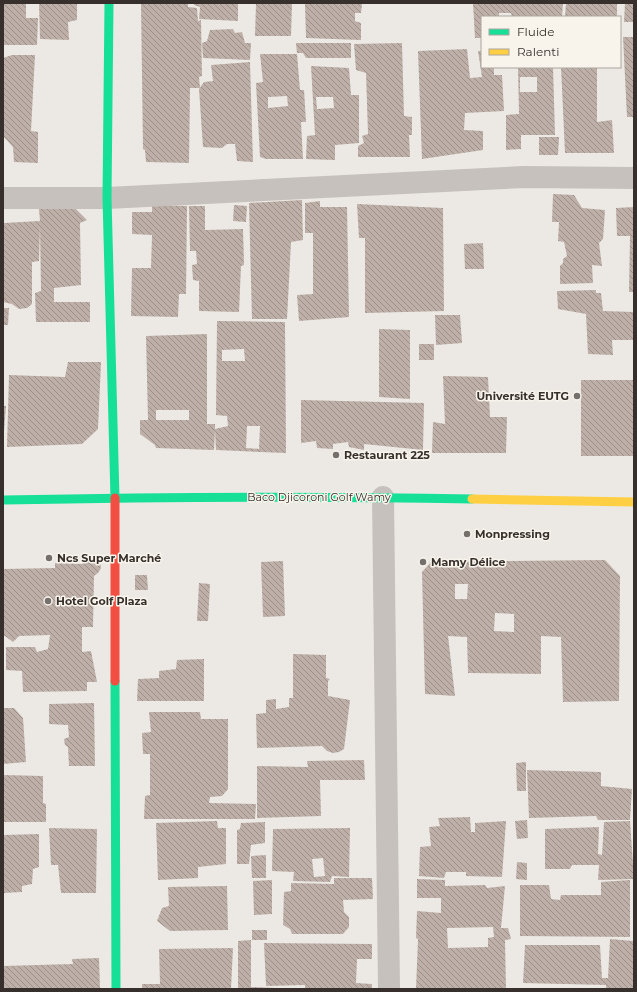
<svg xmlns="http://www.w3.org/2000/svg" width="637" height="992" viewBox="0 0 637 992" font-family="Montserrat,sans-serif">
  <defs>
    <pattern id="building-back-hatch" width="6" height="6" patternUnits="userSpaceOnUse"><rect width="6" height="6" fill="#beb0a8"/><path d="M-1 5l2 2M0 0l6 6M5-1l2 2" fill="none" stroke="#9b9089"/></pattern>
  </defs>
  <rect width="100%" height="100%" fill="#ece9e4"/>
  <!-- building -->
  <g fill="url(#building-back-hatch)" fill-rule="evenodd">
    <path d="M3,3H26V18H38L37,45H3Z"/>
    <path d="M39,3H77V20L68,22L69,40L40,39Z"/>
    <path d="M141,3H188V7L197,8L198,21L201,20L202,76L199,77L200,88H190L189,163L146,162L145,150L143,149Z"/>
    <path d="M194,3H238V21L199,19L200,7L194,5Z"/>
    <path d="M256,3H292L291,36H255Z"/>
    <path d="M305,3H359L362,4L361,13H355V21L361,23V40L306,38Z"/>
    <path d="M473,3H563L562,17H512L511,13H499V17H482V38H475Z"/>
    <path d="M566,3H617V17H565Z"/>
    <path d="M625,3H634V22H624Z"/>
    <path d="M233,29L235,33L242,32L245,43H251L250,60L203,58L202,43L207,41L210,30Z"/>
    <path d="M623,37H634V117H627Z"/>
    <path d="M296,43H351V58H306L303,53H297Z"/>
    <path d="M402,43L404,116L412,117V135H409L410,157H358V146L364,143L362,136L368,134L366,73L356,70L354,44Z"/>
    <path d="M467,49L470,78L482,77L478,51H482V67H494V75H502L504,111L465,113L464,130L483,131V150L422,159L418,51Z"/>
    <path d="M260,54H297L300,90H304L306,122H301L303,159H266L260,157L256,83L263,82ZM287,96L288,106L268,108V97Z"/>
    <path d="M12,55H35L31,131L38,132V163L14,162L13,147L3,136V58Z"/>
    <path d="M250,62L253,162L237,161L235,144H227L222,148L203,147L199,89L204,82L213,81L211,65Z"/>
    <path d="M311,66L349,68L351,95H359V143L335,145V160L306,159L307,136L315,135ZM316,97H333L334,108L317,109Z"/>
    <path d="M518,67H553L555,135H521V149L506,150V115L519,114ZM520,77H537V92H520Z"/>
    <path d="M561,67H597V122L612,120L614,153H565Z"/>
    <path d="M539,137H559L558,155H539Z"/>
    <path d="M553,194L574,195L582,208L605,210L603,239L599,243L602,266L592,265L593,283L560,284V266L563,263V259L567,256L564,242L558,241L559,222H552Z"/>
    <path d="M302,200L303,240L291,242L287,319H252L249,203Z"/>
    <path d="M320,201V207H347L349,317L299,321L297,295L313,294V233H305V203Z"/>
    <path d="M357,204L443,208L444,311L365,313V238H359Z"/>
    <path d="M72,205L87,220L80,223L81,285L54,288V302H90V322H36L35,293L41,291L40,226L39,261L32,262V304L27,308L19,309L12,304L3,302V220H4V223L40,221L39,209Z"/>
    <path d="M152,205L187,206L186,294H179L178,317L131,316L132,268H151L152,235L132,234V212H152Z"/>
    <path d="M234,205L247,206L246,222L233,221Z"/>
    <path d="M189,206H205V230L243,229L244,265L241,266L239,312L199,311V281L193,280L192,265L197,264L196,251H190Z"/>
    <path d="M634,207V292H629L630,236H617L616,208Z"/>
    <path d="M483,243L484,269H465L464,244Z"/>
    <path d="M596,290V293H601L603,311L634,312V340H612L613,355L588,354L586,314L558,309L557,291Z"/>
    <path d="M3,308H9L8,325H3Z"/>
    <path d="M435,315H460L462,343L436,345Z"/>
    <path d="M217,321L285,322L286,453L216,450L215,430L214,450L156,448L155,445L140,434V420H148L146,336L207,334V424H215V429L228,426L227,416L216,415ZM244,349L245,361H222V350ZM156,410H189V420H156ZM247,426H260L259,449L246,448Z"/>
    <path d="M379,329L410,330V399L379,397Z"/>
    <rect x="419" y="344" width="15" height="16"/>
    <path d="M68,362H101L98,429L82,444L7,447L9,375L65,377Z"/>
    <path d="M443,376L488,377L490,417H507L506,453H432L433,422L445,424Z"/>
    <rect x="581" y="380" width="53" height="76"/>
    <path d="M301,400L424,403L423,450L364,444V450L349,447L348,442L333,444V449L317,448L316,441L301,443Z"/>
    <path d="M3,406H6L4,432H3Z"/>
    <path d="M91,558H95L98,560L100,563L101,567L100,570L98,573L94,576L93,627H82V652L91,651L97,682H87V691L23,692L22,671L6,670V647H35L37,652L48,649L50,635L19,636L13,642L5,636H3V569L55,568V563L82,564L87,559Z"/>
    <path d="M605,560L620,576L619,701L563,702L561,637L541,636V674L468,673L467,637L448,636L455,696L425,694L422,572L431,562ZM455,584H468L467,599H455ZM495,613L514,614V632L494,631Z"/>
    <path d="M283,561L285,616L263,617L261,562Z"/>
    <path d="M135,575H147L148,590H135Z"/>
    <path d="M199,583L210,584L208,621H197Z"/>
    <path d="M293,654L326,655V678L330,679L328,681V696L350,700L344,749L339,752L333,753L327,751L322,746L257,748L256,714L266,713V700L276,699V709L289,707V698H293Z"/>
    <path d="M204,659V701H137L138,679L159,678V671L176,669L177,660Z"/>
    <path d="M94,703L95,766H69L68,747L65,745L64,739L69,737L68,725L49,724V704Z"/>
    <path d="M3,708H14L23,718L26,762L3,764Z"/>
    <path d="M149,712H200L201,719H228V789L222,796L210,797L209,803L256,804L255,819H144L145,796L150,795V754H143L142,733L151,732Z"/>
    <path d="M364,760L365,780H320L321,816L257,818V766L308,767L307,761Z"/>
    <path d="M526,762V791H517L516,763Z"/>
    <path d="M527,770L601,772V786L632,789L630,820H598L596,816L529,818Z"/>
    <path d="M3,775L43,776V803L46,804V822H3Z"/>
    <path d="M470,817L471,832H475V823L506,821L502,877L466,876V872H446L444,878L419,876L420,847L431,846L429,827L440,826L438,818Z"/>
    <path d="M527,820L528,838L517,839L515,821Z"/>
    <path d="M217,821L218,828H226V864L198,867V878L158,880L156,823Z"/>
    <path d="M630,821L634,879L598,880L599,865H572L570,869H545V829L599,827L598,854L602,855L604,822Z"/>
    <path d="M265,822V843L251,845L249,864H237V830L240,829L241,823Z"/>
    <path d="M49,828L97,829L96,893H61L58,865H51Z"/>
    <path d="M350,828L349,877L332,876L330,882L293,881L294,872L272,871L273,829ZM323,858L325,876L314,877L312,859Z"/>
    <path d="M39,834V867L33,869L32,884L22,886V892L3,893V835Z"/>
    <path d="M266,855V878H252L251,856Z"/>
    <path d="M517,862L527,863V880L516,879Z"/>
    <path d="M334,878H372L373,899L343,900L344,912L349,917V927L343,934H292L290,929L283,925L284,892L291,891V883L334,884Z"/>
    <path d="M417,879L445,880V886L485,885L487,888L505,886L501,928H508L511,939L505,940L506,989H416L418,939L416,938L417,911L441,913V898H417ZM493,927L494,937L488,938V947L448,948L447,928Z"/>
    <path d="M272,880V914L254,915L253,881Z"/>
    <path d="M630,880V937L520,936V885H549L551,899L560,900L561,895H601V882Z"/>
    <path d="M227,886L228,930L170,931L157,921L162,908L169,906L168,887Z"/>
    <rect x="252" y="930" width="15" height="10"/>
    <path d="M610,939L633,941L634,989H606V985L523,983L525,945H600L602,978H608Z"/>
    <path d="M251,940V987L276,988V989H238V941Z"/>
    <path d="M264,943L372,944V959H357L356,983L372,984V989H305V985L266,986Z"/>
    <path d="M233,948L231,989H142V984H160L159,949Z"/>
    <path d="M99,958L100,989H3V966L73,964L72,959Z"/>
  </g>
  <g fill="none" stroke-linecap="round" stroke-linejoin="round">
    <!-- street -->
    <g stroke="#c6c1bc" stroke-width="22">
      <path d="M3,198H107L524,177L634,178"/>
      <path d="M383,497L389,989"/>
    </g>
    <!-- fast -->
    <g stroke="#16e098" stroke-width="9">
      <path d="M109,3L107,198L115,498"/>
      <path d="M3,500C159,497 316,496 472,499"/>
      <path d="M115,681L116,989"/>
    </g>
    <!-- slow -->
    <path stroke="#ffcf43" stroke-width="9" d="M472,499L634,502"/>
    <!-- jam -->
    <path stroke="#f24e42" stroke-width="9" d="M115,498V681"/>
  </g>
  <!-- markers -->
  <g fill="#76706c" stroke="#f8f4ec" stroke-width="1.5">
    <circle cx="577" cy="396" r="4"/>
    <circle cx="336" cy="455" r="4"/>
    <circle cx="467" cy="534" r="4"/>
    <circle cx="49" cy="558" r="4"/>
    <circle cx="423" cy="562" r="4"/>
    <circle cx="48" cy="601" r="4"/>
  </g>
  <g text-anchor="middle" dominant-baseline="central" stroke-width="3" stroke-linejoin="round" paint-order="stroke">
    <!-- poi labels -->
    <g font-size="11" font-weight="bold" fill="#362f2b" stroke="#f8f4ec" text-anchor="start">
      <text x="569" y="396" text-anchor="end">Université EUTG</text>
      <text x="344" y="455">Restaurant 225</text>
      <text x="475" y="534">Monpressing</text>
      <text x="57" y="558">Ncs Super Marché</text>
      <text x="431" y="562">Mamy Délice</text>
      <text x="56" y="601">Hotel Golf Plaza</text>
    </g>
    <!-- street labels -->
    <g font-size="11" fill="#362f2b" stroke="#f8f4ec">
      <text x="319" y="497">Baco Djicoroni Golf Wamy</text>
    </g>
  </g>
  <!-- border -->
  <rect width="637" height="992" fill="none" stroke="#362f2b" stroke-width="8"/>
  <!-- legend -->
  <rect x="481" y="16" width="140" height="52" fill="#f8f4ec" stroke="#aaa59f"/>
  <rect x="489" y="29" width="20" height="6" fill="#16e098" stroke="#aaa59f"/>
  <text x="517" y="36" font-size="12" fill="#362f2b">Fluide</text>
  <rect x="489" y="49" width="20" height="6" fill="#ffcf43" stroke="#aaa59f"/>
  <text x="517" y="56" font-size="12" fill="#362f2b">Ralenti</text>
</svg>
